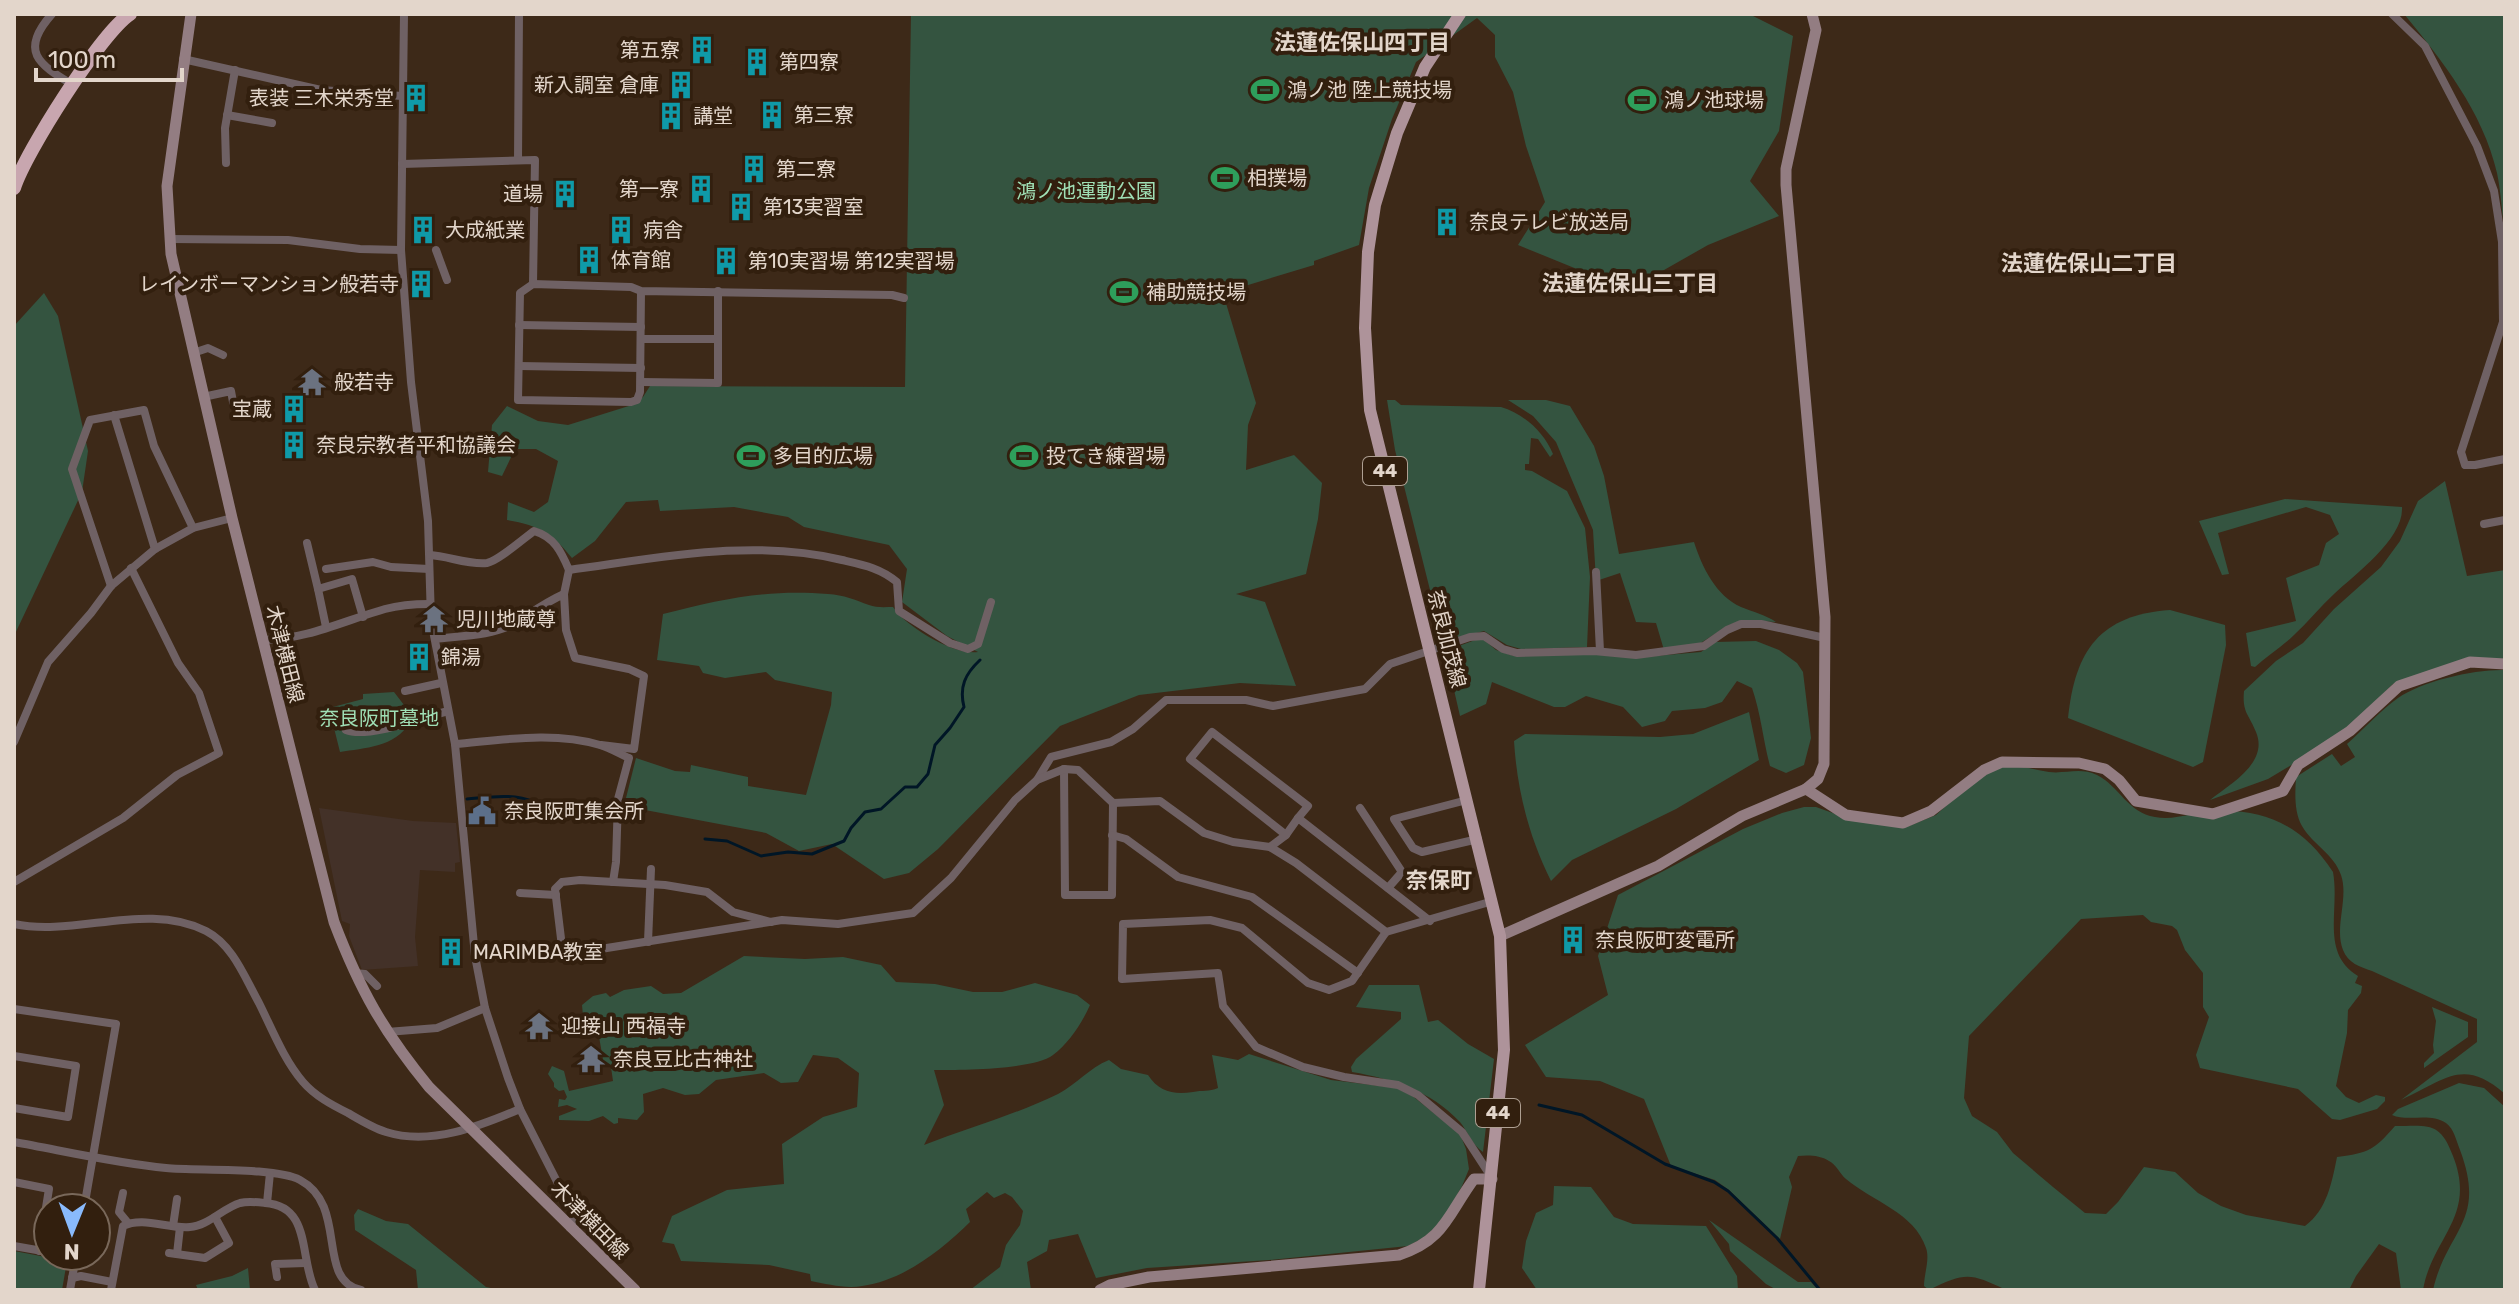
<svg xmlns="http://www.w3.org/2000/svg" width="2519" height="1304" viewBox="0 0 2519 1304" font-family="Rubik,'Noto Sans JP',sans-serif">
  <rect width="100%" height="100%" fill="#3d2918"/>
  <!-- industrial -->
  <path fill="#433128" d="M319,808L413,821L456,823L460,862L455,863V872L420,870L415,937L418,966L362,970L349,936L350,924L342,921Z"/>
  <!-- green -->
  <g fill="#345440">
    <path d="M911,14H1749L1793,36L1779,131L1750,181L1779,216L1708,245L1657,274L1594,276L1518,245L1545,202L1526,146L1513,92L1495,57V35L1477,18L1416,62L1392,119L1369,188L1359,245L1314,261V265L1235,289L1225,300L1256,403L1248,425L1246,470L1294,455L1322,483L1318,519L1306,574L1236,594L1265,602L1296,686L1240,683L1139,695L1060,726L938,849L909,873L884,879L832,844L799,851L766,833L624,806L636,758L675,771L690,772L691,765L748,777V786L806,795L831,705L832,692L775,680L766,672L725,678L703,673L699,666L657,660L663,614C721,599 767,589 828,594C844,595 855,600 869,605C876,608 886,607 893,607C906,627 955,656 978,652L947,636L902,602L907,569L889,545L804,527L788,517L734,507L660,511L658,500L626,502L595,541L572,558C552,533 538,525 507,520L508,502L534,512L548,502L558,461L536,449H515L502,476L488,472L492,425L507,406L538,421L568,425L632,405L643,397L650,386L905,387Z"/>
    <path d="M2404,14H2505V234C2502,214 2501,192 2497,173C2483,112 2442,60 2404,14Z"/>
    <path d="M44,293L58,316L88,451L82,492L14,636V326Z"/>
    <path d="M1387,400H1395L1401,405L1501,407C1524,414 1544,432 1553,454L1550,457L1538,439L1531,438L1529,464H1525V470L1532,471L1567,491L1585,528L1590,577L1587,647L1521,649L1507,645L1484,631L1443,642L1395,450Z"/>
    <path d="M1508,400H1546L1570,406L1594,446L1604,476L1619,554L1694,542C1702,567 1716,596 1741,607C1753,612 1766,615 1776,622L1743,620L1729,625L1699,644L1664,650L1656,623L1636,622L1620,573L1596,581L1593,530L1556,442L1533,416Z"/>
    <path d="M2445,481L2467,576L2505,570V659L2469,658L2393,684L2348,728L2305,757L2268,779L2210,800C2230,784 2269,763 2256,732C2249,714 2242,713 2244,691L2276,661L2303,643L2334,609L2381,567L2400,541L2418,501Z"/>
    <path d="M2285,499L2402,507C2404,539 2355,574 2334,594C2320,607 2308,622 2294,635C2282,647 2267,656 2255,667L2251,666L2246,633L2296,621L2286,578L2319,565L2326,543L2339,534L2330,515L2306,507L2218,533L2229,574L2222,575L2199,521Z"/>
    <path d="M2170,610L2225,625L2226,645L2203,762L2193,767L2068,718C2075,650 2100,615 2170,610Z"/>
    <path d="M1478,639H1483L1496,650L1514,656L1581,653L1632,658L1701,652L1715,642L1756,641L1779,650L1797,663L1803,672L1811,738L1804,765L1786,773L1770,766C1763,740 1761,714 1752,688L1737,681L1722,702L1705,708L1672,711L1665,721L1642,727L1623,707L1586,696L1565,707H1554L1492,682L1486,704L1460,716L1445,651Z"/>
    <path d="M2505,670V1094C2463,1057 2445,1080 2401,1100L2477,1042V1019L2372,971C2360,967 2348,963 2343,950C2334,927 2349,898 2341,875C2334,854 2313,845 2302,826C2294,812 2295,793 2296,777L2332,754L2341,766L2355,757L2347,744C2364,729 2380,711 2398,698C2422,681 2475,669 2505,670Z"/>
    <path d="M394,692L404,705L424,711L427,719L409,723C396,747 364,748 340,752L329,708L363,699V694Z"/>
    <path d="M1749,712L1759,760L1676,809L1572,860L1551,881C1529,837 1517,790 1514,741L1525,734L1660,737L1693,734Z"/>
    <path d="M2007,763C2021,766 2035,770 2049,772C2066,774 2080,767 2097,775C2119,786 2128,813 2155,817C2176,821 2195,811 2216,811C2269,809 2304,828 2333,872C2340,910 2320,953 2358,976L2355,983L2362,986L2361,993L2348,1010L2347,1033L2336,1086L2346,1097L2359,1103L2376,1095L2385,1097V1101L2377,1109L2340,1120L2332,1119L2298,1089L2200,1068L2196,1055L2209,1017L2203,1007V973L2185,950L2177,930L2172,926L2151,922L2143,915L2081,919L1969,1036L1964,1098L1972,1116L1997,1132L2013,1153L2053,1187L2085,1213L2106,1214L2118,1202L2144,1167L2175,1172L2198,1193L2221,1206L2246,1215L2305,1226C2327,1210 2332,1182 2337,1157C2369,1153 2374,1150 2395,1126C2429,1126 2440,1121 2453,1156C2477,1217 2432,1237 2423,1290H2401L2396,1253L2379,1244L2356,1276L2349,1290H2006C1970,1273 1966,1272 1929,1290L1924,1286C1924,1274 1930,1259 1926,1248C1915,1213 1872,1201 1846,1179C1840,1174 1836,1164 1829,1161C1820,1155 1808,1155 1798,1156L1789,1177L1792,1187L1780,1239L1729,1190L1715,1180L1671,1166L1644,1099L1600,1081L1546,1077L1525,1045L1608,995L1598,956L1618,895L1743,829L1782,813L1804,807H1816L1855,821L1909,826L1936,815L1972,782Z"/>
    <path d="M744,956L805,959L843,957L881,965L896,982L935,984L973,992H1002L1035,983L1077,995L1090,1005C1082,1023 1069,1043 1053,1055C1033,1070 960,1070 934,1070L944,1105L924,1145C968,1128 1017,1114 1058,1094C1077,1084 1089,1068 1109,1060L1121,1069L1148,1075C1159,1092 1174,1095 1193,1092C1202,1090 1209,1092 1218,1088L1212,1055L1238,1060L1249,1054L1331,1080L1397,1088L1410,1094L1460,1134L1466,1149L1469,1169L1462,1186L1442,1222L1423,1238L1408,1246L1269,1260L1147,1268L1096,1278L1078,1234L1049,1240L1047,1251L1027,1262L1031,1290H970L1000,1267L1006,1245L1020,1225L1023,1211L1012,1197L1005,1193L994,1198L987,1192L966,1209L970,1222C942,1250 902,1281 862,1286C846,1289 827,1284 811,1281L810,1274L769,1265L681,1261L674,1244L662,1242L672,1216L727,1190L784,1184L782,1144L823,1117L857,1107L859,1073L838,1058L813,1055L798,1082L781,1083L764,1073L716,1080L699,1094L685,1095L663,1088L643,1094L644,1112L637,1120L618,1118V1123L614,1124L603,1116L589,1121L559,1120V1116L577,1109L567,1105L558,1107L559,1099L565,1100L567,1097L564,1090L559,1091L554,1087V1083L548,1074L552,1066L564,1071L569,1091L613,1081L611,1067L604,1065L598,1031L587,1032L567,1027L578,1016H583L582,1005L593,996L606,993L610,997L624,990L651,986L663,994L681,993Z"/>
    <path d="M1369,985H1419L1428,1022L1438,1020L1468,1044L1494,1059L1483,1152C1472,1145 1468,1132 1460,1122C1431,1091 1393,1079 1352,1072L1351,1067L1356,1059L1401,1019V1012L1356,1007Z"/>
    <path d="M2432,1007L2468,1022V1037L2424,1068V1063L2434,1053L2433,1045L2436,1021Z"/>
    <path d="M2459,1083L2484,1088L2505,1107V1290H2433C2447,1229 2487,1222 2460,1150C2456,1140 2454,1129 2446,1123C2430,1112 2408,1122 2392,1115L2398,1109Z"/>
    <path d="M1554,1186L1591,1187L1614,1217L1633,1224L1706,1226L1737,1276L1738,1290H1537L1522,1268L1526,1241L1536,1213L1553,1205Z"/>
    <path d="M358,1209L386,1221L408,1224L486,1287L501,1290H418L416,1270L355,1230L354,1215Z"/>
    <path d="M1709,1220L1798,1282H1811L1818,1290H1777L1766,1284L1730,1251L1729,1244Z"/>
    <path d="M14,1251L67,1261L62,1290H14Z"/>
    <path d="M248,1268L250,1290H198L196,1285L232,1276Z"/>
  </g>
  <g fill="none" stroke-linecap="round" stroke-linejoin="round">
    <!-- stream -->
    <g stroke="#001626" stroke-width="3">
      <path d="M467,799C491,797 512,793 535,802"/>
      <path d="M705,839L727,841L761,856L788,852L812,854L844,841L851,828L865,812L881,809L905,787H917L928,774L935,745L950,728L964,707C959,687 965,674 980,660"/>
      <path d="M1539,1105L1582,1115L1665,1164L1714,1182L1728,1191L1777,1238L1820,1290"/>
    </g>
    <!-- street -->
    <g stroke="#6f6164" stroke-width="8">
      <path d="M52,14C19,51 38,64 73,85"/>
      <path d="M404,14L401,250L411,382L428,521L431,620L455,744L475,956L485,1008L508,1078L520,1109L575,1217L570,1228"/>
      <path d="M2392,14L2425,46L2477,146L2494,191L2502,242L2503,322L2461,452L2465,465H2475L2505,459"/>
      <path d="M183,59L321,90L402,96"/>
      <path d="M227,115L272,123"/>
      <path d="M518,160L519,14"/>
      <path d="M226,163L225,128L235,70"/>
      <path d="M402,164L535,160L533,284"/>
      <path d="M170,239L288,240L360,249L401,250"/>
      <path d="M436,250L447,280"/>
      <path d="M641,291L640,392L637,400L631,402L518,400L520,293L533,284L631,287L641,291L892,295L904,298"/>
      <path d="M519,325L641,327"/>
      <path d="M641,339H718"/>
      <path d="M193,353L208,348L223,355"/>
      <path d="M519,366L641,368"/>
      <path d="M641,382L718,383V291"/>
      <path d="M203,397L231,391L233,402"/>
      <path d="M114,415L155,549"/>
      <path d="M2484,524L2505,520"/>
      <path d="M307,543L318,589"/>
      <path d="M430,555C448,556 468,565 487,563C498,561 523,539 534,531C554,537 561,551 569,570C659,558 752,538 842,560C864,565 880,568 897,582L899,611L950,643L968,649L978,644L991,602"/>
      <path d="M326,569L373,562L391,567L429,569"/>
      <path d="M1596,572L1600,651"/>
      <path d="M111,586L72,469L90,420L144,410L154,446L193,528"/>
      <path d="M564,594L569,570"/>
      <path d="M326,627L318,589L352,579L363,617"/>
      <path d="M435,639C459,636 493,636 515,623C531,613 546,602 564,594L566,630L575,658L629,669L644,676L634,749L601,745"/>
      <path d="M263,640C305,640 346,620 385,609C400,605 414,604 429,604"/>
      <path d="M405,691L441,683"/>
      <path d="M346,730C368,739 424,717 448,711"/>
      <path d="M14,742L48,662L91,613L111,586L155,549L193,528L232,518"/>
      <path d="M455,744C502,740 554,731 600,745C610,748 620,754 629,758L618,799L616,862L613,882"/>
      <path d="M1064,769L1065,895H1112L1113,803"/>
      <path d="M1037,780L1051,757L1111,742L1133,729L1166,700H1246L1273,706L1365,689L1390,664L1470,637L1484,636L1503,649L1517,653L1594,651L1636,655L1704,646L1727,630L1741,624H1761L1825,638"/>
      <path d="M1467,800L1394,819L1413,848L1422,852L1478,839"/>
      <path d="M1360,808L1402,872L1388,888"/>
      <path d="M1112,835L1126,839L1178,877L1252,897L1358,973"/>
      <path d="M1286,835L1190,759L1212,732L1308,806L1298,818"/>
      <path d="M1270,847L1286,835L1298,818L1430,921"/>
      <path d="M14,882L123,818L177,775L219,753L199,693L178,663L131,568"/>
      <path d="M520,893L556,895"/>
      <path d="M14,924C76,937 147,901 206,931C233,945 245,978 259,1003C272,1029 284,1060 303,1082C315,1096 332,1105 348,1113C360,1120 373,1128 386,1132C431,1146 480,1126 520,1109"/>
      <path d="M1386,932L1352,981L1329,990L1308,983L1242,928L1210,920L1123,924L1122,979L1218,973L1223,1006L1256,1047L1303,1067L1344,1077L1398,1085L1418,1095L1462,1132L1490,1175"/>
      <path d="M648,942L651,869"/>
      <path d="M563,955L555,889L562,882L580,880L665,885L707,892L733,912L771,922"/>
      <path d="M475,956L563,955L782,920L838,924L913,913L951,878L1015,800L1037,780L1064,769L1078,770L1113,803L1160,801L1204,833L1233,842L1270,847L1296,863L1386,932L1493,901"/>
      <path d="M355,973L365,974L377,986"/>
      <path d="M14,1009L116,1024L84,1208"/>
      <path d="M387,1032L437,1028L485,1008"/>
      <path d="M14,1056L76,1066L68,1117L14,1108"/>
      <path d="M14,1142C64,1151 115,1163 166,1168C197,1171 275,1167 300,1180C349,1206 315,1280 361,1290"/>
      <path d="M14,1182L49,1189L39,1251"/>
      <path d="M123,1193L119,1212L128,1223"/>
      <path d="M267,1203L270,1173"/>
      <path d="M173,1226L177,1199"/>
      <path d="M14,1246L48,1252"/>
      <path d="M169,1253L205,1258L229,1243L215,1217"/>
      <path d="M177,1254L180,1227"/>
      <path d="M277,1277L275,1264L306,1263"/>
      <path d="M72,1278L81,1276L112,1282"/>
      <path d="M70,1290L76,1256"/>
      <path d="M111,1290L123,1226C143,1216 168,1229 190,1227C208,1226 223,1208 240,1203C248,1201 256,1202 265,1203C312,1206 299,1258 315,1290"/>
    </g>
    <!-- secondary -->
    <g stroke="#937d82" stroke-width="11">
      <path d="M191,14L167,186L171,254L232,518L334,922C360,990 383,1031 429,1087L635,1290"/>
      <path d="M1806,789L1846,815L1903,823L1931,811L1984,770L2002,762L2079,763L2105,769L2119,780L2136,801L2213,814L2283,791L2298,765L2350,731L2399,686L2470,662L2505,664"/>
      <path d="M1500,936L1658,866L1742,816L1806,789L1818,779L1824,764L1825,617L1786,185V169L1814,39L1816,30L1812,14"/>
      <path d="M1100,1290L1110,1285L1149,1277L1399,1255C1445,1240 1448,1214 1474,1179H1492"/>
    </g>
    <!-- primary -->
    <path stroke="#ae939a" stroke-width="12" d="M1460,14L1425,67L1397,133L1375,205L1368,252L1365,328L1370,410L1500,936L1504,1050L1479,1290"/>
    <!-- highway -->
    <path stroke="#c8a6af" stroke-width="14" d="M14,188C25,153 101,33 130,14"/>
  </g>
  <!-- icons -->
  <defs>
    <symbol id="building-bare" viewBox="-9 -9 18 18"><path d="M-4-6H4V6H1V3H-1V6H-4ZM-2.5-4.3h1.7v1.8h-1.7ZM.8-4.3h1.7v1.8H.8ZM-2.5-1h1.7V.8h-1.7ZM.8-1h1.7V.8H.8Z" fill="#0f9aa8" stroke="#321f0e" stroke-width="2.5" paint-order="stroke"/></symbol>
    <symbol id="stadium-bare" viewBox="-9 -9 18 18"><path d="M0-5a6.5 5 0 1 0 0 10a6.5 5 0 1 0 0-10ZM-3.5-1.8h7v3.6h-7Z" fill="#2e9e5b" stroke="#321f0e" stroke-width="2.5" paint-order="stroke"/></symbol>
    <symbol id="temple-bare" viewBox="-9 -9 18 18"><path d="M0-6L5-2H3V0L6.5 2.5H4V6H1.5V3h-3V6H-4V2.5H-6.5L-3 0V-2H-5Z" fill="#6b7280" stroke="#321f0e" stroke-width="2.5" paint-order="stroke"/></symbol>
    <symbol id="civic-bare" viewBox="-9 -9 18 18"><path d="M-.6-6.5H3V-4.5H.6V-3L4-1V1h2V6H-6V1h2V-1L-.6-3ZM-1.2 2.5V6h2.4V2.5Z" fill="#5c6f8a" stroke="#321f0e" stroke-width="2.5" paint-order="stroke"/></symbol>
  </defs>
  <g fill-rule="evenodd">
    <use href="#building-bare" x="682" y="30" width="40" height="40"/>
    <use href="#building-bare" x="737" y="42" width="40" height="40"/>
    <use href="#building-bare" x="661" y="65" width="40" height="40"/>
    <use href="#stadium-bare" x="1245" y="70" width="40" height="40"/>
    <use href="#building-bare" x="396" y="78" width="40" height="40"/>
    <use href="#stadium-bare" x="1622" y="80" width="40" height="40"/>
    <use href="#building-bare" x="752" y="95" width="40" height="40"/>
    <use href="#building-bare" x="651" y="96" width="40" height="40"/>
    <use href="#building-bare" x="734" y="149" width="40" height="40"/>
    <use href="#stadium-bare" x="1205" y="158" width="40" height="40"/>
    <use href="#building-bare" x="681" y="169" width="40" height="40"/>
    <use href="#building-bare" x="545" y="174" width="40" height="40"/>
    <use href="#building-bare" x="721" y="187" width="40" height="40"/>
    <use href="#building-bare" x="1427" y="202" width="40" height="40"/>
    <use href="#building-bare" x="403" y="210" width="40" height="40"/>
    <use href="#building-bare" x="601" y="210" width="40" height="40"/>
    <use href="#building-bare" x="569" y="240" width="40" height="40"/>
    <use href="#building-bare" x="706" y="241" width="40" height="40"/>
    <use href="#building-bare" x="401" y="264" width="40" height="40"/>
    <use href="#stadium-bare" x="1104" y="272" width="40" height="40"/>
    <use href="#temple-bare" x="292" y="362" width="40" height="40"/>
    <use href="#building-bare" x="274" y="389" width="40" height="40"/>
    <use href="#building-bare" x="274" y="425" width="40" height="40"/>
    <use href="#stadium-bare" x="731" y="436" width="40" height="40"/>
    <use href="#stadium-bare" x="1004" y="436" width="40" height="40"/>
    <use href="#temple-bare" x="414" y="599" width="40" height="40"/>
    <use href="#building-bare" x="399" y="637" width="40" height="40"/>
    <use href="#civic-bare" x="462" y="791" width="40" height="40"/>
    <use href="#building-bare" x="1553" y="920" width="40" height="40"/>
    <use href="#building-bare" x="431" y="932" width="40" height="40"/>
    <use href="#temple-bare" x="519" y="1006" width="40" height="40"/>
    <use href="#temple-bare" x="571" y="1039" width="40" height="40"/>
  </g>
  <g text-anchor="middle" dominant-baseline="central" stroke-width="8" stroke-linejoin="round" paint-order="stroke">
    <!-- shield labels -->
    <g fill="#321f0e" stroke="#ae9f92" stroke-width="2">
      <rect x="1363" y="457" width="44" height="28" rx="6"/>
      <rect x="1476" y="1099" width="44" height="28" rx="6"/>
    </g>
    <g font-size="18" font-weight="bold" fill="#e3d6cb">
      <text x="1385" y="471">44</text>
      <text x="1498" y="1113">44</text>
    </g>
    <!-- poi labels -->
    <g font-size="20" fill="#e3d6cb" stroke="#321f0e" text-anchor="start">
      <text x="680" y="50" text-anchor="end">第五寮</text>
      <text x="779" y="62">第四寮</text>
      <text x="659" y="85" text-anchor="end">新入調室 倉庫</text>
      <text x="1287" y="90">鴻ノ池 陸上競技場</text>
      <text x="394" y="98" text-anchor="end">表装 三木栄秀堂</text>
      <text x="1664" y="100">鴻ノ池球場</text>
      <text x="794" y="115">第三寮</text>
      <text x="693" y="116">講堂</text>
      <text x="776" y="169">第二寮</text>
      <text x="1247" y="178">相撲場</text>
      <text x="679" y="189" text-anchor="end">第一寮</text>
      <text x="543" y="194" text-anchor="end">道場</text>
      <text x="763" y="207">第13実習室</text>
      <text x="1469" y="222">奈良テレビ放送局</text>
      <text x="445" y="230">大成紙業</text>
      <text x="643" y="230">病舎</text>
      <text x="611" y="260">体育館</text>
      <text x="748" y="261">第10実習場 第12実習場</text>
      <text x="399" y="284" text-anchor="end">レインボーマンション般若寺</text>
      <text x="1146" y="292">補助競技場</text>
      <text x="334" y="382">般若寺</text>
      <text x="272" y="409" text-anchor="end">宝蔵</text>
      <text x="316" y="445">奈良宗教者平和協議会</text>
      <text x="773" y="456">多目的広場</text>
      <text x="1046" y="456">投てき練習場</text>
      <text x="456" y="619">児川地蔵尊</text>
      <text x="441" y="657">錦湯</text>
      <text x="504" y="811">奈良阪町集会所</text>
      <text x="1595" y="940">奈良阪町変電所</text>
      <text x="473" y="952">MARIMBA教室</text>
      <text x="561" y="1026">迎接山 西福寺</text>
      <text x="613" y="1059">奈良豆比古神社</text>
    </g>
    <!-- park labels -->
    <g font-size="20" fill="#9fdfb5" stroke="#321f0e">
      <text x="1086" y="191">鴻ノ池運動公園</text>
      <text x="379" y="718">奈良阪町墓地</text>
    </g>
    <!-- street labels -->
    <g font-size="20" fill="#e3d6cb" stroke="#321f0e">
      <text transform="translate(1447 639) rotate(76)">奈良加茂線</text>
      <text transform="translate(285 654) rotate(76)">木津横田線</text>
      <text transform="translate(590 1220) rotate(45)">木津横田線</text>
    </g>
    <!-- neighbourhood labels -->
    <g font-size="22" font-weight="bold" fill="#e3d6cb" stroke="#321f0e">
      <text x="1362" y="42">法蓮佐保山四丁目</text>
      <text x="2089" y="263">法蓮佐保山二丁目</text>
      <text x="1630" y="283">法蓮佐保山三丁目</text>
      <text x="1439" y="880">奈保町</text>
    </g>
  </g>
  <!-- border -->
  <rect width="2519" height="1304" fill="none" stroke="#e3d6cb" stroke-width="32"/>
  <!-- north arrow -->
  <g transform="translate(72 1232) rotate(181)"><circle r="38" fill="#321f0e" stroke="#79685a" stroke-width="2"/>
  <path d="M0-6L14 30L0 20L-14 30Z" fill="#89bafc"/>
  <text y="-12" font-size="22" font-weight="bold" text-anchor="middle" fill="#e3d6cb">N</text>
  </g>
  <!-- scale -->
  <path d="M36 68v12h146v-12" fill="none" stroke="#e3d6cb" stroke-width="4"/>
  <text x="48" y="68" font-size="24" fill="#e3d6cb" stroke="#321f0e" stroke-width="6" paint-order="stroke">100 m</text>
</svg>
